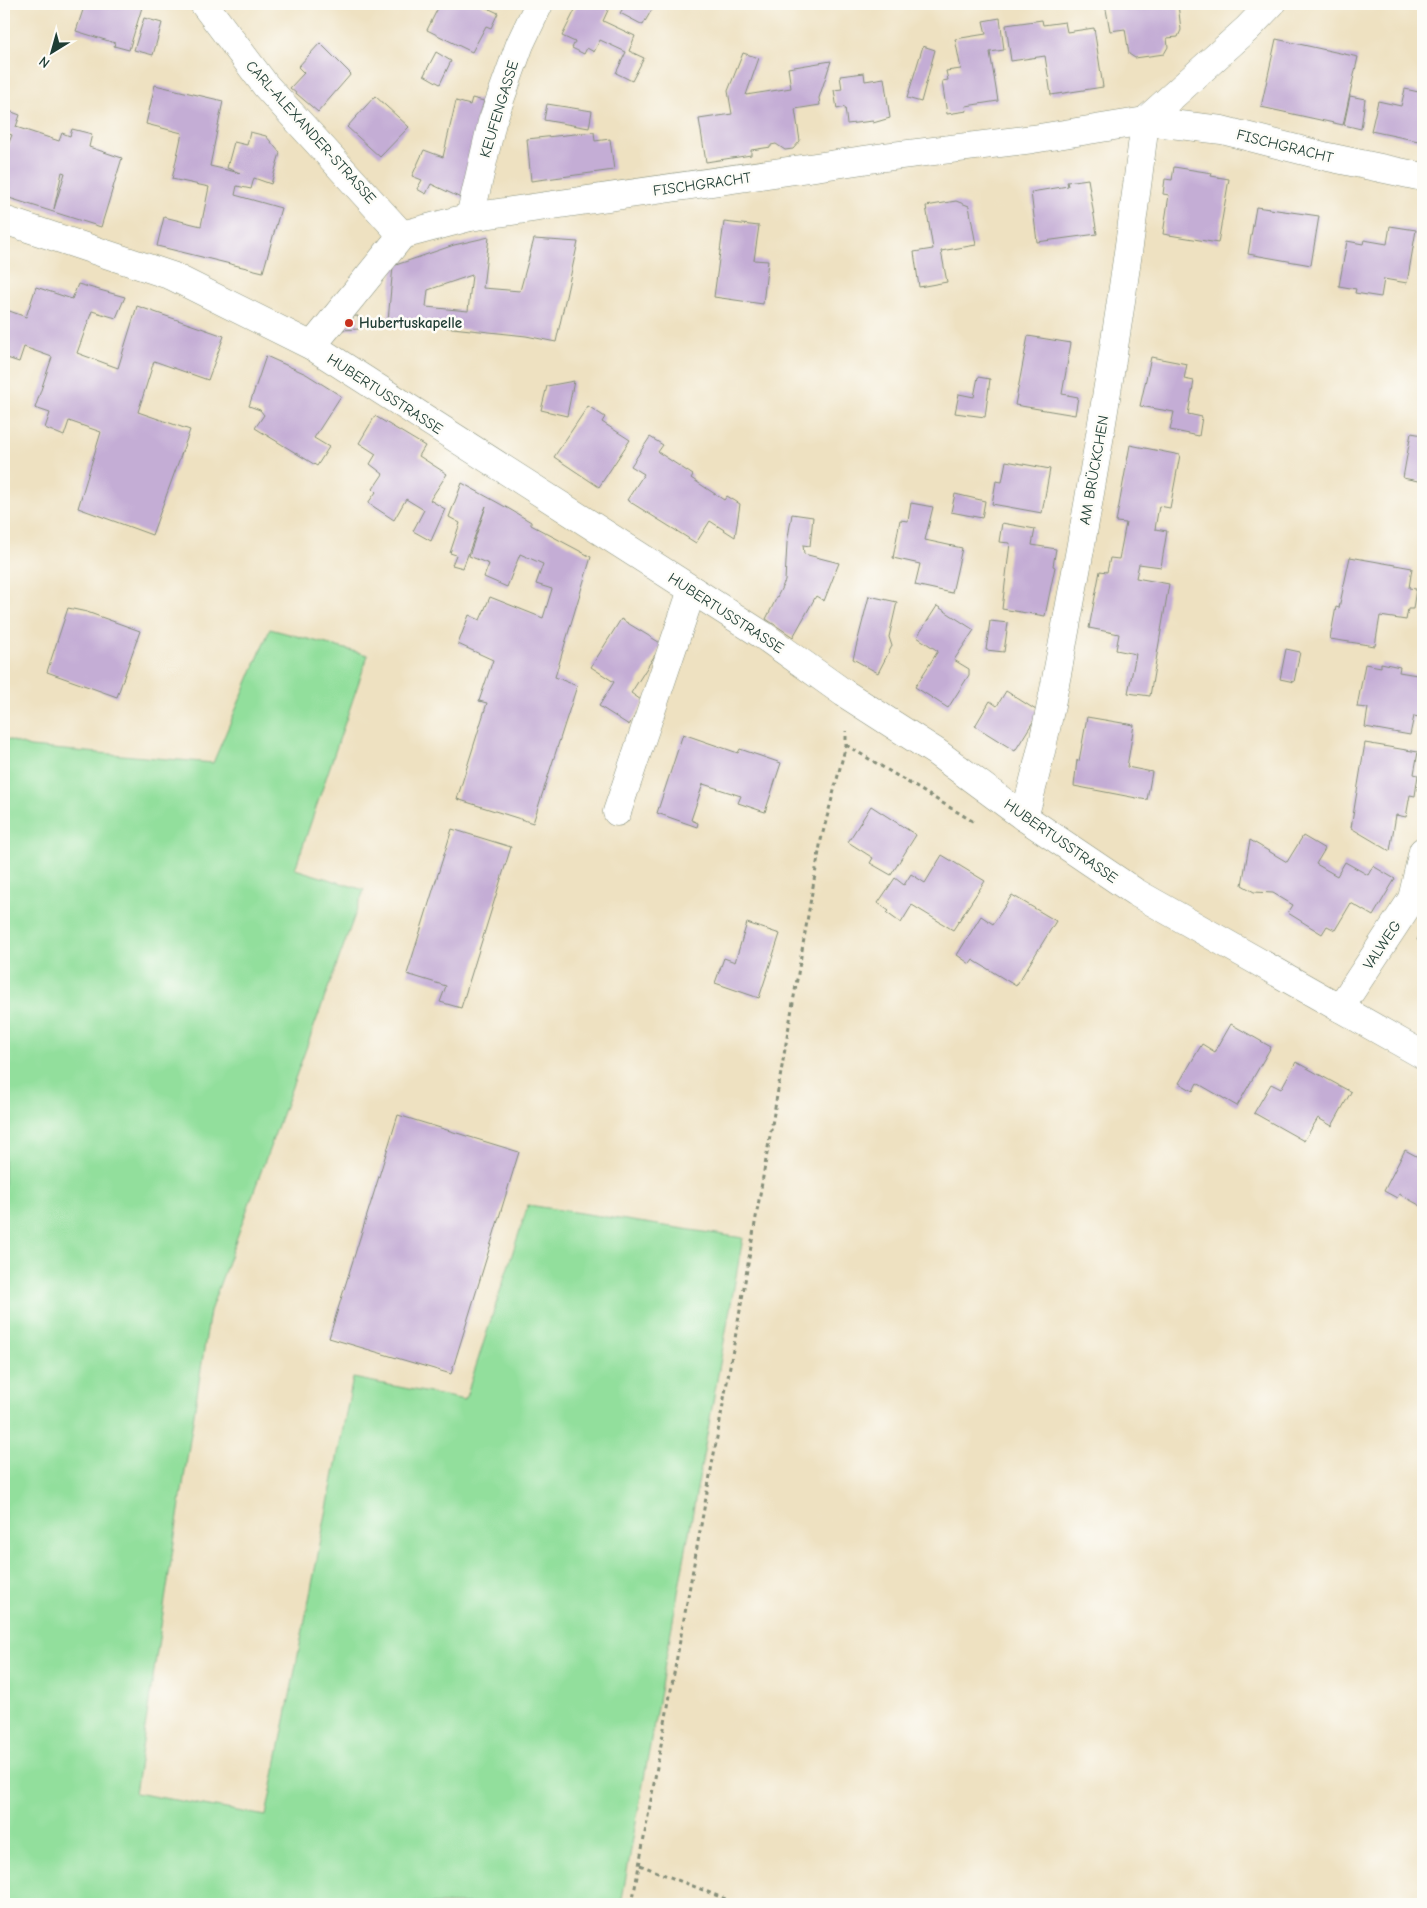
<svg xmlns="http://www.w3.org/2000/svg" width="1427" height="1908" viewBox="0 0 1427 1908" font-family="'Comic Neue',sans-serif">
  <rect width="100%" height="100%" fill="#fdfcf7"/>
  <filter id="ink" filterUnits="userSpaceOnUse"><feTurbulence type="fractalNoise" baseFrequency=".02" numOctaves="2"/><feDisplacementMap in="SourceGraphic" scale="10" xChannelSelector="R" yChannelSelector="G"/><feConvolveMatrix kernelMatrix="1 2 1 2 8 2 1 2 1" color-interpolation-filters="sRGB"/></filter>
  <filter id="wash" filterUnits="userSpaceOnUse"><feTurbulence type="fractalNoise" baseFrequency=".0096" numOctaves="4" result="noise"/><feDisplacementMap in="SourceGraphic" scale="20" xChannelSelector="R" yChannelSelector="G"/><feGaussianBlur stdDeviation="1.12" result="paint"/><feColorMatrix in="noise" values="0 0 0 0 0 0 0 0 0 0 0 0 0 0 0 0 0 1.4 0 .05"/><feComposite in="paint" operator="in"/></filter>
  <g filter="url(#wash)">
    <rect width="100%" height="100%" fill="#eee1c1"/>
    <!-- green -->
    <path fill="#92df9c" stroke="#588e68" d="M270,629L368,655L295,869L364,890L210,1311L135,1793L266,1816L353,1378L465,1400L528,1205L743,1238L621,1904H4V738L30,747L213,763Z"/>
    <g id="blocks">
      <!-- building -->
      <g fill="#c4add5" fill-rule="evenodd">
        <path d="M85,4H143L129,50L114,46L115,43L76,31Z"/>
        <path d="M440,4H479L498,13L491,28L486,26L472,52L427,30Z"/>
        <path d="M578,4H600L609,8L603,21L635,36L629,51L644,58L632,81L616,73L626,52L600,40L594,52L587,48L584,54L572,48L575,42L562,36Z"/>
        <path d="M626,4H655L643,25L620,13Z"/>
        <path d="M1105,4H1126L1127,6L1178,4L1181,30L1178,37L1167,38L1168,47L1164,54L1135,58L1129,54L1125,29L1110,31Z"/>
        <path d="M144,18L162,23L153,55L134,50Z"/>
        <path d="M1000,18L1004,50L990,52L998,101L966,106L967,111L947,114L942,81L948,80L946,71L961,69L955,39L986,34L983,21Z"/>
        <path d="M1042,20L1043,25L1065,22L1067,32L1094,28L1103,87L1051,95L1045,56L1011,61L1006,25Z"/>
        <path d="M1276,39L1358,57L1343,125L1261,107Z"/>
        <path d="M320,43L351,74L318,112L290,88L304,73L298,67Z"/>
        <path d="M923,46L935,50L921,102L907,98Z"/>
        <path d="M436,52L451,61L440,84L424,75Z"/>
        <path d="M743,53L759,58L746,95L791,88L788,68L831,61L819,98L820,105L795,109L800,141L793,149L785,150L776,144L771,145V147L751,150V155L706,162L699,119L732,114L728,91Z"/>
        <path d="M864,73L865,81L884,78L890,118L873,123V121L847,124L845,107L837,109L834,90L842,89L840,76Z"/>
        <path d="M155,85L223,101L210,166L240,173L227,168L234,142L247,145L250,132L266,136L280,153L271,184L254,178L251,189L237,186L235,195L281,208L263,272L157,246L164,217L201,226L209,187L172,179L182,133L146,124Z"/>
        <path d="M1405,89L1423,93V142L1371,131L1378,101L1401,106Z"/>
        <path d="M375,96L409,127L380,157L347,127Z"/>
        <path d="M1350,96L1365,99L1361,129L1344,125Z"/>
        <path d="M472,98L484,101L482,108L491,111L465,200L431,184L426,194L417,189L422,180L412,176L424,150L443,157L456,101L470,105Z"/>
        <path d="M547,104L592,111L589,128L544,120Z"/>
        <path d="M4,109L20,115L16,127L59,141L62,133L70,136L72,129L92,134L89,147L122,158L101,227L6,197L7,194L4,193V145L7,147L12,135L6,133L4,141ZM62,172L65,173L54,209Z"/>
        <path d="M594,132L595,141L610,139L614,170L531,181L527,139Z"/>
        <path d="M1174,167L1212,173L1211,176L1229,179L1218,243L1163,234L1169,195L1163,194L1165,179L1172,180Z"/>
        <path d="M1088,179L1097,234L1037,242L1031,192L1068,186L1067,182Z"/>
        <path d="M956,201L969,206L976,245L941,251L947,282L919,287L914,252L933,249L926,206Z"/>
        <path d="M1256,207L1319,216L1311,265L1248,254Z"/>
        <path d="M724,222L759,226L754,260L768,261L763,304L714,297Z"/>
        <path d="M1390,226L1416,230L1407,283L1384,279L1381,297L1355,293L1356,289L1339,286L1347,241L1363,244L1364,240L1387,244Z"/>
        <path d="M489,237L483,288L520,291L534,239L578,242L556,342L526,336L388,321L393,266L454,245ZM472,275L468,311L426,307L428,290Z"/>
        <path d="M78,284L125,297L116,318L92,311L77,353L118,368L137,306L224,336L208,380L154,361L138,412L190,430L152,535L78,508L101,432L69,421L64,436L45,428L50,413L35,408L52,357L24,347L19,362L4,357V309L26,317L36,287L72,299Z"/>
        <path d="M358,316L359,329L341,330L340,317Z"/>
        <path d="M1028,336L1071,343L1062,394L1078,397L1075,415L1015,405Z"/>
        <path d="M266,356L306,374L341,396L314,438L329,447L317,466L255,428L264,415L260,410L249,406Z"/>
        <path d="M1151,357L1187,364L1184,379L1194,381L1188,414L1202,417L1199,436L1170,430L1174,412L1140,406Z"/>
        <path d="M978,377L990,379L985,417L955,413L959,394L974,397Z"/>
        <path d="M574,381L567,416L541,410L547,386Z"/>
        <path d="M588,406L605,417L602,422L630,440L599,487L554,457Z"/>
        <path d="M375,416L425,446L419,456L447,474L430,500L445,509L431,541L413,531L424,510L406,499L394,520L368,503L376,492L373,489L383,474L370,464L376,454L359,443Z"/>
        <path d="M1411,433L1423,435V482L1403,478Z"/>
        <path d="M650,437L663,445L658,452L693,475L691,478L724,500L727,496L740,504L735,537L710,521L696,543L627,500L644,474L631,466Z"/>
        <path d="M1130,445L1180,455L1170,508L1159,506L1155,529L1167,531L1161,567L1139,564L1136,578L1169,584L1150,696L1128,693L1136,654L1116,650L1119,634L1089,628L1100,571L1107,572L1110,558L1119,559L1126,523L1116,522Z"/>
        <path d="M1006,461L1050,469L1042,513L992,504L996,481L1002,482Z"/>
        <path d="M462,483L511,510L531,522V525L591,557L555,677L577,686L533,823L457,799L487,703L479,701L493,660L458,644L469,615L480,620L490,597L543,618L552,589L536,584L543,564L520,554L507,587L484,577L489,564L469,556L486,506L463,568L452,565L456,555L450,553L460,523L449,517Z"/>
        <path d="M955,494L985,501L982,518L951,512Z"/>
        <path d="M911,503L933,507L925,540L962,548L952,593L915,585L920,564L893,558L900,520L908,521Z"/>
        <path d="M792,514L813,517L810,546L803,545L804,554L839,563L824,601L816,596L793,637L766,619L785,581L787,543Z"/>
        <path d="M1002,523L1035,529L1032,545L1056,549L1053,566L1055,567L1045,616L1002,609L1010,543L999,542Z"/>
        <path d="M1350,557L1412,568L1409,588L1416,589L1413,609H1408L1406,620L1380,616L1375,646L1330,639L1336,607L1339,608Z"/>
        <path d="M869,596L897,602L889,637L892,646L878,673L853,659Z"/>
        <path d="M937,606L974,630L954,660L969,669V675L948,708L915,687L938,651L917,637Z"/>
        <path d="M68,608L87,612L140,631L117,697L47,672Z"/>
        <path d="M621,619L662,644L631,693L644,702L629,725L599,706L614,682L591,667Z"/>
        <path d="M990,621L1008,623L1004,652L986,650Z"/>
        <path d="M1286,649L1300,652L1294,682L1280,679Z"/>
        <path d="M1381,663L1400,667L1399,672L1423,676V718L1414,716L1410,735L1365,727L1368,708L1357,707L1365,664L1381,667Z"/>
        <path d="M1006,691L1039,712L1015,751L975,726L990,701L997,706Z"/>
        <path d="M1087,717L1134,725L1127,767L1152,772L1147,800L1074,786L1077,760L1079,761Z"/>
        <path d="M683,734L738,753L740,749L781,763L765,812L738,803L741,796L703,784L691,820L698,823L697,827L657,813Z"/>
        <path d="M1365,743L1418,752L1414,774L1418,775L1415,796L1410,795L1406,817L1396,815L1390,851L1351,828Z"/>
        <path d="M871,806L916,835L891,875L870,863L873,858L848,842Z"/>
        <path d="M452,829L511,847L461,1008L440,1002L446,986L407,974Z"/>
        <path d="M1303,836L1325,849L1316,864L1337,876L1345,862L1368,875L1373,866L1395,879L1373,916L1351,903L1335,930L1327,926L1322,934L1288,913L1293,905L1273,893L1254,892L1242,885L1250,840L1287,862Z"/>
        <path d="M942,855L985,881L953,930L912,905L901,923L887,913L889,911L878,903L895,878L904,885L911,874L925,883Z"/>
        <path d="M1012,895L1056,921L1016,986L973,960L970,964L957,955L981,916L993,924Z"/>
        <path d="M747,923L780,934L759,998L715,983L724,958L735,962Z"/>
        <path d="M1423,929V943L1417,940Z"/>
        <path d="M1231,1024L1271,1047L1237,1106L1197,1083L1193,1091L1179,1083L1202,1044L1215,1052Z"/>
        <path d="M1296,1062L1351,1092L1332,1126L1318,1118L1304,1141L1254,1113L1271,1084L1281,1089Z"/>
        <path d="M398,1115L519,1152L451,1374L329,1338Z"/>
        <path d="M1423,1147V1207L1399,1194L1397,1198L1384,1191L1405,1150L1418,1157Z"/>
      </g>
    </g>
  </g>
  <g filter="url(#ink)">
    <use href="#blocks" fill-opacity="0" stroke="#868f7a" stroke-width="1"/>
    <g fill="none" stroke-linecap="round" stroke-linejoin="round">
      <defs>
        <g id="minor">
          <path d="M204,4L266,86L402,235"/>
          <path d="M1145,121L1247,29L1271,4"/>
          <path d="M470,217L492,122L520,44L539,4"/>
          <path d="M4,220L172,276L312,346L761,634L844,693L936,752L1024,817L1135,892L1423,1055"/>
          <path d="M312,346L402,235L470,217L884,157L1033,139L1145,121L1222,130L1328,157L1423,177"/>
          <path d="M617,812L692,590"/>
          <path d="M1024,817C1047,738 1060,657 1075,577C1103,425 1127,274 1145,121"/>
          <path d="M1340,1008L1412,899L1423,851"/>
        </g>
      </defs>
      <!-- minor casing -->
      <use href="#minor" stroke="#868f7a" stroke-width="29"/>
      <!-- path -->
      <g stroke="#868f7a" stroke-width="3" stroke-dasharray="4 4" stroke-linecap="butt">
        <path d="M846,745L974,822"/>
        <path d="M640,1865L738,1904"/>
        <path d="M632,1904L738,1322L821,840L846,745V731"/>
      </g>
      <!-- minor -->
      <use href="#minor" stroke="#fff" stroke-width="28"/>
    </g>
  </g>
  <!-- markers -->
  <circle fill="#c8321e" stroke="#fdfcf7" stroke-width="2" cx="349" cy="323" r="5"/>
  <g text-anchor="middle" dominant-baseline="central" stroke-width="5" stroke-linejoin="round" paint-order="stroke">
    <!-- street labels -->
    <g font-size="15" fill="#1f3d34" stroke="#fdfcf7">
      <text transform="translate(499 109) rotate(-73)">KEUFENGASSE</text>
      <text transform="translate(311 132) rotate(48)">CARL-ALEXANDER-STRASSE</text>
      <text transform="translate(1285 146) rotate(14)">FISCHGRACHT</text>
      <text transform="translate(702 184) rotate(-8)">FISCHGRACHT</text>
      <text transform="translate(385 394) rotate(33)">HUBERTUSSTRASSE</text>
      <text transform="translate(1094 470) rotate(-80)">AM BRÜCKCHEN</text>
      <text transform="translate(726 613) rotate(33)">HUBERTUSSTRASSE</text>
      <text transform="translate(1061 841) rotate(35)">HUBERTUSSTRASSE</text>
      <text transform="translate(1382 945) rotate(-56)">VALWEG</text>
    </g>
    <!-- poi labels -->
    <g font-size="15" font-weight="bold" fill="#1f3d34" stroke="#fdfcf7" text-anchor="start">
      <text x="359" y="323">Hubertuskapelle</text>
    </g>
  </g>
  <!-- margin -->
  <rect width="1427" height="1908" fill="none" stroke="#fdfcf7" stroke-width="20"/>
  <!-- north arrow -->
  <g transform="translate(52 52) rotate(217)" stroke="#fdfcf7" stroke-width="4" paint-order="stroke">
  <path d="M0-4L9 19L0 12L-9 19Z" fill="#1f3d34"/>
  <text y="-8" font-size="14" font-weight="bold" text-anchor="middle" fill="#1f3d34">N</text>
  </g>
</svg>
